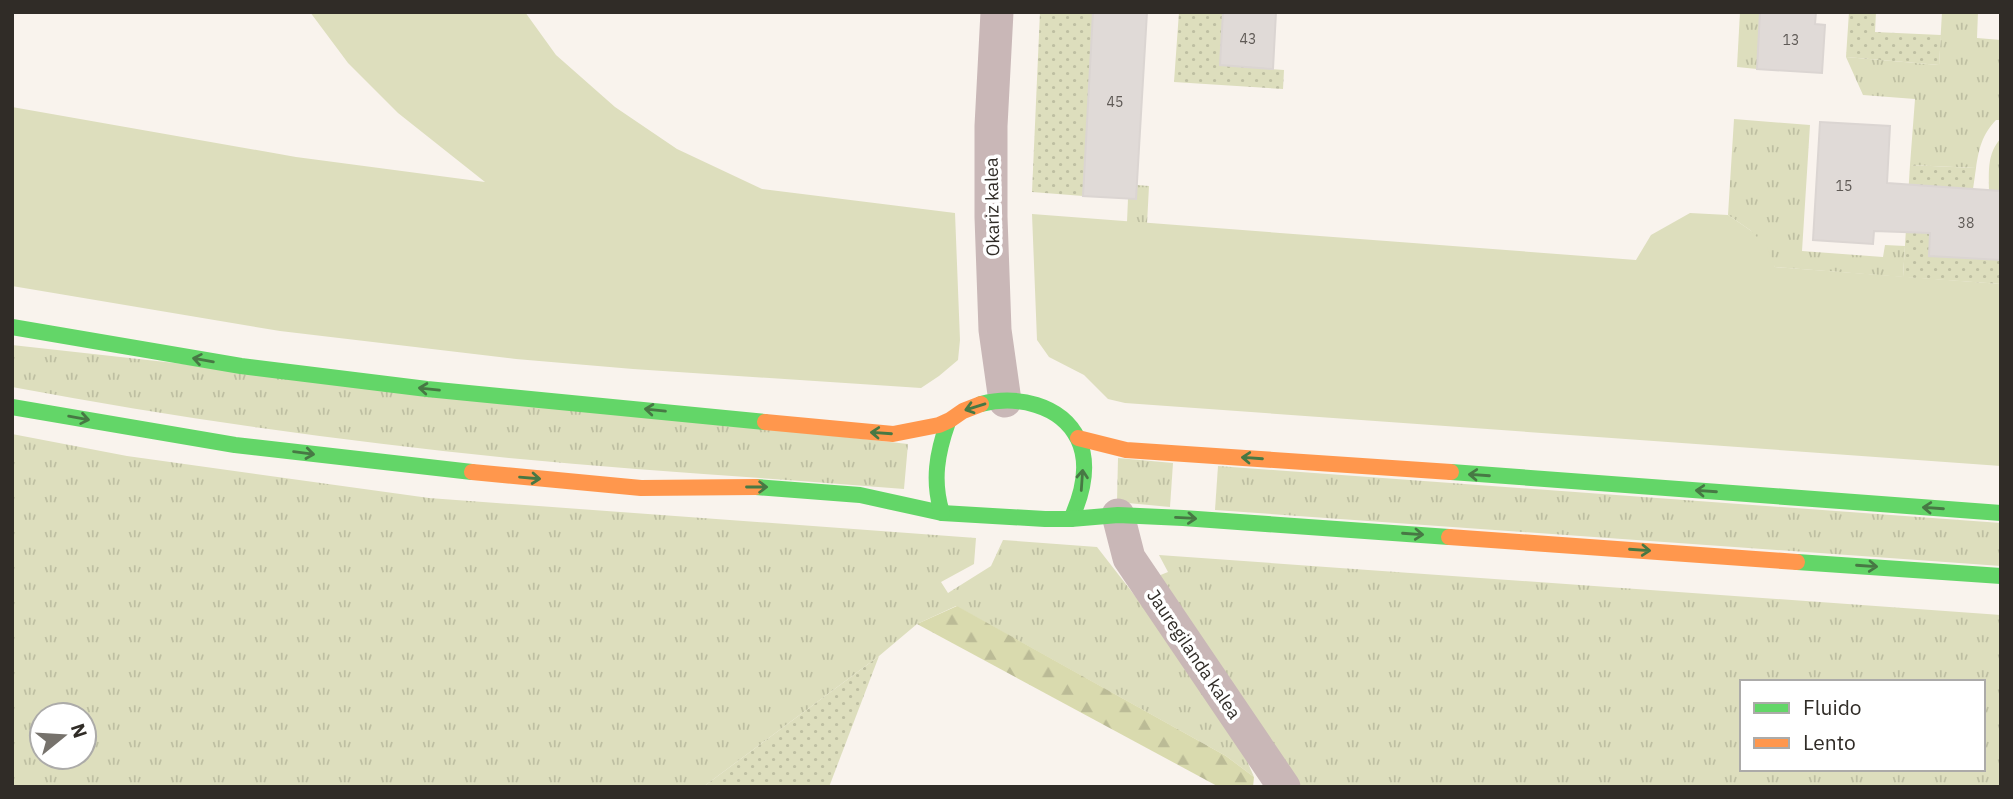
<svg xmlns="http://www.w3.org/2000/svg" width="2013" height="799" viewBox="0 0 2013 799" font-family="'IBM Plex Sans',sans-serif">
  <defs>
    <pattern id="grass-tufts" width="24" height="20" patternUnits="userSpaceOnUse" patternTransform="scale(1.75)"><rect width="24" height="20" fill="#dddebd"/><path d="M3 7l-1-3M5 7V3M7 7l1-3M15 17l-1-3M17 17v-4M19 17l1-3" fill="none" stroke="#bebfa2"/></pattern>
    <pattern id="forest-firs" width="22" height="20" patternUnits="userSpaceOnUse" patternTransform="scale(1.75)"><rect width="22" height="20" fill="#d9daae"/><path d="M5 1l3.5 6h-7zM16 11l3.5 6h-7z" fill="#bbbb96"/></pattern>
    <pattern id="garden-dots" width="8" height="8" patternUnits="userSpaceOnUse" patternTransform="scale(1.75)"><rect width="8" height="8" fill="#dddebd"/><path d="M2 2h.1M6 6h.1" fill="none" stroke="#bebfa2" stroke-width="1.8" stroke-linecap="round"/></pattern>
  </defs>
  <rect width="100%" height="100%" fill="#f9f3ed"/>
  <!-- grass -->
  <g fill="url(#grass-tufts)" fill-rule="evenodd">
    <path d="M1740,12H1760L1757,69L1737,67Z"/>
    <path d="M1942,12H1978L1977,38L2001,40V120H1996C1982,135 1979,148 1976,168L1910,165L1915,99L1863,95L1846,57L1939,65Z"/>
    <path d="M1734,119L1810,125L1802,251L1883,257L1885,245L1905,246L1903,277L1775,267L1750,230L1728,215Z"/>
    <path d="M2001,138V191L1989,190C1989,170 1987,154 2001,138Z"/>
    <path d="M1137,185L1149,186L1147,224L1127,222L1128,199H1136Z"/>
    <path d="M12,345L908,444L904,489C773,478 640,471 509,458C343,441 176,418 12,387Z"/>
    <path d="M12,434L127,456L429,498L976,538L974,564L941,582L948,593L991,566L1003,540L1097,547L1146,610L1235,733L1254,777L1226,756L956,606L917,624L879,656L703,787H12ZM42,715H84V757H42Z"/>
    <path d="M1118,458L1173,463L1170,507L1117,502Z"/>
    <path d="M1218,466L2001,523V566L1215,510Z"/>
    <path d="M1159,555L2001,615V787H1298L1158,576L1168,572ZM1742,682H1983V769H1742Z"/>
  </g>
  <!-- forest -->
  <path fill="url(#forest-firs)" d="M957,606L1226,756L1254,777L1253,787H1219L917,624Z"/>
  <!-- park -->
  <g fill="#dddebd">
    <path d="M310,12H525L556,55L615,107L677,149L762,189L955,213L960,340L958,360L939,376L921,388L633,369L516,359L280,331L12,286V107L296,157L485,182L398,113L348,63Z"/>
    <path d="M1690,213L1728,215L1750,230L1767,247L1775,267L2001,284V466L1125,403L1108,399L1084,375L1049,357L1037,340L1032,214L1636,260L1651,235Z"/>
  </g>
  <!-- garden -->
  <g fill="url(#garden-dots)">
    <path d="M1040,12H1093L1083,196L1032,192Z"/>
    <path d="M1179,12H1223L1220,65L1284,70L1283,89L1174,82Z"/>
    <path d="M1849,12H1876L1875,32L1941,35L1939,65L1846,57Z"/>
    <path d="M1910,165L1976,168L1973,189L1933,187L1929,255L2001,260V284L1903,277Z"/>
    <path d="M879,656L829,787H703Z"/>
  </g>
  <!-- building -->
  <g fill="#e0dad7" stroke="#dbd5d2" stroke-width="2">
    <path d="M1093,12H1147L1136,199L1083,196Z"/>
    <path d="M1223,12H1276L1273,69L1220,65Z"/>
    <path d="M1760,12H1816L1815,24L1825,25L1822,73L1757,69Z"/>
    <path d="M1820,122L1890,126L1887,183L2001,191V260L1929,256L1930,233L1874,231L1873,244L1813,240Z"/>
  </g>
  <g fill="none" stroke-linecap="round" stroke-linejoin="round">
    <!-- street -->
    <g stroke="#c9b7b7" stroke-width="33">
      <path d="M997,12L991,126V217L995,330L1005,401"/>
      <path d="M1118,515L1129,558L1284,787"/>
    </g>
    <!-- fast -->
    <g stroke="#63d668" stroke-width="16">
      <path d="M12,327L241,366L427,389L765,422"/>
      <path d="M981,404C1016,395 1061,404 1078,439C1090,464 1082,495 1071,519"/>
      <path d="M12,407L235,445L472,472"/>
      <path d="M1451,472L2001,513"/>
      <path d="M756,487L860,495L942,513L1045,519H1071L1118,515L1183,518L1449,537"/>
      <path d="M942,513C932,481 937,453 948,422"/>
      <path d="M1797,562L2001,576"/>
    </g>
    <!-- slow -->
    <g stroke="#ff974d" stroke-width="16">
      <path d="M765,422L893,434L939,425L950,420L963,411L981,404"/>
      <path d="M1078,438L1126,450L1451,472"/>
      <path d="M472,472L641,488L756,487"/>
      <path d="M1449,537L1797,562"/>
    </g>
  </g>
  <!-- one-way arrows -->
  <defs><path id="oneway-shaft" d="M-6 0H5M1.5-3L5.5 0L1.5 3" fill="none" stroke-width="1.6" stroke-linecap="round" stroke-linejoin="round" transform="scale(1.75)"/></defs>
  <g stroke="#477844">
    <use href="#oneway-shaft" transform="translate(203 360) rotate(-170)"/>
    <use href="#oneway-shaft" transform="translate(429 389) rotate(-174)"/>
    <use href="#oneway-shaft" transform="translate(975 407) rotate(163)"/>
    <use href="#oneway-shaft" transform="translate(655 410) rotate(-174)"/>
    <use href="#oneway-shaft" transform="translate(79 418) rotate(10)"/>
    <use href="#oneway-shaft" transform="translate(881 433) rotate(-176)"/>
    <use href="#oneway-shaft" transform="translate(304 453) rotate(7)"/>
    <use href="#oneway-shaft" transform="translate(1252 458) rotate(-176)"/>
    <use href="#oneway-shaft" transform="translate(1479 475) rotate(-176)"/>
    <use href="#oneway-shaft" transform="translate(530 478) rotate(5)"/>
    <use href="#oneway-shaft" transform="translate(1082 480) rotate(-86)"/>
    <use href="#oneway-shaft" transform="translate(757 487)"/>
    <use href="#oneway-shaft" transform="translate(1706 491) rotate(-176)"/>
    <use href="#oneway-shaft" transform="translate(1933 508) rotate(-176)"/>
    <use href="#oneway-shaft" transform="translate(1186 518) rotate(3)"/>
    <use href="#oneway-shaft" transform="translate(1413 534) rotate(4)"/>
    <use href="#oneway-shaft" transform="translate(1640 550) rotate(4)"/>
    <use href="#oneway-shaft" transform="translate(1867 566) rotate(4)"/>
  </g>
  <g text-anchor="middle" dominant-baseline="central" stroke-width="7" stroke-linejoin="round" paint-order="stroke">
    <!-- number labels -->
    <g font-size="14" fill="#5f5a56">
      <text x="1248" y="39">43</text>
      <text x="1791" y="40">13</text>
      <text x="1115" y="102">45</text>
      <text x="1844" y="186">15</text>
      <text x="1966" y="223">38</text>
    </g>
    <!-- street labels -->
    <g font-size="18" fill="#302c27" stroke="#fff">
      <text transform="translate(992 207) rotate(-91)">Okariz kalea</text>
      <text transform="translate(1194 654) rotate(56)">Jauregilanda kalea</text>
    </g>
  </g>
  <!-- border -->
  <rect width="2013" height="799" fill="none" stroke="#302c27" stroke-width="28"/>
  <!-- legend -->
  <rect x="1740" y="680" width="245" height="91" fill="#ffffff" stroke="#acaba9" stroke-width="2"/>
  <rect x="1754" y="703" width="35" height="10" fill="#63d668" stroke="#acaba9" stroke-width="2"/>
  <text x="1803" y="715" font-size="21" fill="#302c27">Fluido</text>
  <rect x="1754" y="738" width="35" height="10" fill="#ff974d" stroke="#acaba9" stroke-width="2"/>
  <text x="1803" y="750" font-size="21" fill="#302c27">Lento</text>
  <!-- north arrow -->
  <g transform="translate(63 736) rotate(72)"><circle r="33" fill="#ffffff" stroke="#acaba9" stroke-width="2"/>
  <path d="M0-5L12 26L0 18L-12 26Z" fill="#76726c"/>
  <text y="-10" font-size="19" font-weight="bold" text-anchor="middle" fill="#302c27">N</text>
  </g>
</svg>
